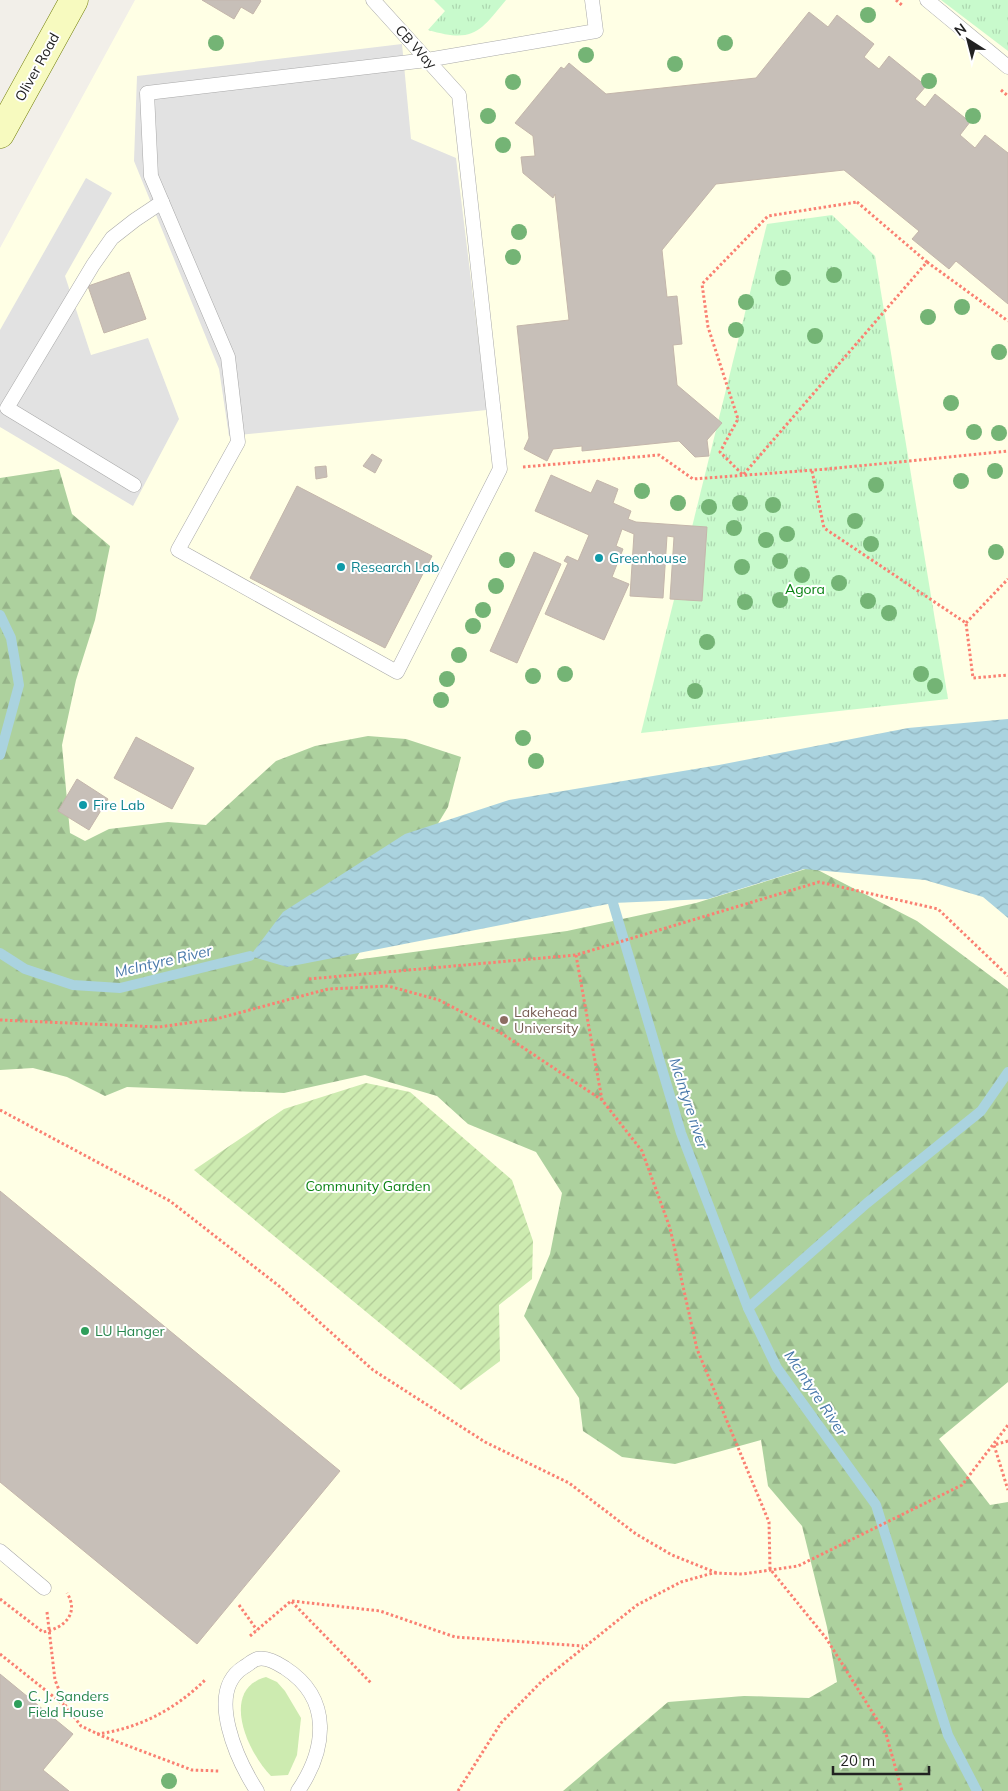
<svg xmlns="http://www.w3.org/2000/svg" width="1008" height="1791" viewBox="0 0 1008 1791" font-family="Mulish,sans-serif">
  <defs>
    <pattern id="forest-firs" width="22" height="20" patternUnits="userSpaceOnUse" patternTransform="scale(1.25)"><rect width="22" height="20" fill="#add19e"/><path d="M5 1l3.5 6h-7zM16 11l3.5 6h-7z" fill="#95b388"/></pattern>
    <pattern id="park-tufts" width="24" height="20" patternUnits="userSpaceOnUse" patternTransform="scale(1.25)"><rect width="24" height="20" fill="#c8facc"/><path d="M3 7l-1-3M5 7V3M7 7l1-3M15 17l-1-3M17 17v-4M19 17l1-3" fill="none" stroke="#acd6af"/></pattern>
    <pattern id="garden-furrows" width="10" height="10" patternUnits="userSpaceOnUse" patternTransform="scale(1.25)"><rect width="10" height="10" fill="#cdebb0"/><path d="M-1 1l2-2M0 10L10 0M9 11l2-2" fill="none" stroke="#b0c997"/></pattern>
    <pattern id="water-waves" width="16" height="10" patternUnits="userSpaceOnUse" patternTransform="scale(1.25)"><rect width="16" height="10" fill="#aad3df"/><path d="M0 5q4-4 8 0t8 0" fill="none" stroke="#92b5bf"/></pattern>
  </defs>
  <rect width="100%" height="100%" fill="#f2efe9"/>
  <!-- education -->
  <path fill="#ffffe5" d="M135,0H1008V1791H0V248Z"/>
  <!-- grass -->
  <path fill="#cdebb0" d="M266,1677L277,1682L285,1691L301,1718L297,1755L288,1775L271,1776C248,1753 219,1690 266,1677Z"/>
  <!-- forest -->
  <path fill="url(#forest-firs)" d="M59,469L72,514L110,546L95,620L76,680L62,745L70,833L85,841L109,829L168,822L206,825L276,761L315,746L368,736L406,739L461,757L448,807L355,960L567,931L696,903L812,867L917,921L1008,989V1382L939,1439L990,1505L1008,1502V1791H563L668,1702L744,1696L809,1698L837,1682L827,1627L802,1526L768,1486L761,1440L675,1464L622,1457L583,1431L579,1398L524,1316L550,1254L562,1193L536,1152L468,1124L437,1096L365,1075L284,1093L127,1087L105,1096L67,1077L33,1068L0,1070V478Z"/>
  <!-- park -->
  <g fill="url(#park-tufts)">
    <path d="M434,0H506C479,33 473,43 428,30L445,11Z"/>
    <path d="M941,0H1008V51Z"/>
    <path d="M832,215L875,256L948,699L641,733L767,224Z"/>
  </g>
  <!-- garden -->
  <path fill="url(#garden-furrows)" d="M366,1083L410,1092L512,1180L533,1241L532,1279L499,1305L500,1361L461,1390L194,1170L284,1109Z"/>
  <!-- parking -->
  <g fill="#e2e2e2">
    <path d="M402,44L411,139L456,158L487,410L229,436L219,369L134,161L137,76Z"/>
    <path d="M86,178L112,193L65,276L91,355L148,338L179,419L133,506L0,427V330Z"/>
  </g>
  <!-- water -->
  <path fill="url(#water-waves)" d="M1008,719V918L983,897L925,880L804,869L708,899L613,903L287,967L250,956L283,912L405,834L509,800L719,765L908,728Z"/>
  <g fill="none" stroke-linecap="round" stroke-linejoin="round">
    <!-- stream -->
    <g stroke="#aad3df" stroke-width="10">
      <path d="M0,615L11,638L19,685L0,755"/>
      <path d="M613,903L681,1133L748,1308"/>
      <path d="M0,953L25,969L73,985L120,988L250,956"/>
      <path d="M977,1791L948,1735L876,1505L777,1368L748,1308L867,1203L981,1111L1008,1072"/>
    </g>
  </g>
  <!-- building -->
  <g fill="#c7bfb8" stroke="#c4b6ab">
    <path d="M202,0H260L261,1L253,14L241,7L234,19Z"/>
    <path d="M809,12L828,27L837,15L874,44L864,57L879,69L889,56L926,86L915,99L925,107L935,94L970,122L960,135L975,148L985,135L1008,153V304L956,261L949,269L912,239L919,231L844,170L716,184L662,250L667,297L677,296L682,344L673,345L677,385L722,423L707,440L709,456L695,457L679,441L582,451V446L553,449L547,461L524,449L529,438L517,326L569,320L555,194L553,198L523,173L521,157L535,156L533,136L515,123L561,67L564,69L569,63L606,94L756,78Z"/>
    <path d="M129,272L146,319L104,333L88,286Z"/>
    <path d="M372,454L382,460L375,473L363,466Z"/>
    <path d="M326,466L327,477L316,479L315,467Z"/>
    <path d="M551,475L591,493L597,480L618,489L613,503L631,511L628,519L636,522L707,527L702,601L670,599L674,537L667,536L663,598L630,596L634,534L622,529L616,546L623,549L612,577L629,584L604,640L545,614L568,563L564,561L567,556L578,561L589,535L535,511Z"/>
    <path d="M297,486L432,556L385,648L250,578Z"/>
    <path d="M534,552L561,564L517,663L490,651Z"/>
    <path d="M136,737L194,768L172,809L114,778Z"/>
    <path d="M77,779L108,799L89,830L58,811Z"/>
    <path d="M0,1191L340,1471L197,1644L0,1482Z"/>
    <path d="M0,1674L73,1734L43,1770L69,1791H0Z"/>
  </g>
  <g fill="none" stroke-linecap="round" stroke-linejoin="round">
    <defs>
      <g id="service">
        <path d="M373,0L459,95L500,469L397,672L178,550L238,442L228,357L151,176L147,93L427,60L596,31L592,0"/>
        <path d="M927,0L1008,67"/>
        <path d="M134,485L7,408L93,265L112,238L135,220L162,202"/>
        <path d="M0,1551L44,1588"/>
        <path d="M257,1791C239,1763 204,1692 244,1667C248,1665 253,1660 257,1659C268,1657 277,1663 285,1668C333,1699 326,1750 298,1791"/>
      </g>
      <path id="secondary" d="M0,134L74,0"/>
    </defs>
    <!-- service casing -->
    <use href="#service" stroke="#a9a9a9" stroke-width="15"/>
    <!-- secondary casing -->
    <use href="#secondary" stroke="#707d05" stroke-width="29"/>
    <!-- path -->
    <g stroke="#fa8072" stroke-width="3" stroke-dasharray="2.5 2.5" stroke-linecap="butt">
      <path d="M896,0L903,6"/>
      <path d="M1001,90L1008,96"/>
      <path d="M857,202L927,262L743,475L720,452L738,419L708,327L702,284L768,216Z"/>
      <path d="M927,262L1008,321"/>
      <path d="M523,467L659,455L693,479L828,469L1008,451"/>
      <path d="M812,471L824,528L966,623L973,678L1008,675"/>
      <path d="M966,623L1008,579"/>
      <path d="M576,955L602,1100"/>
      <path d="M309,979L576,955L819,882L938,909L1008,976"/>
      <path d="M0,1020L159,1027L216,1019L328,989L388,986L439,1000L498,1031L602,1100L642,1151L670,1228L697,1349L769,1522L770,1569L826,1638L886,1734L902,1791"/>
      <path d="M0,1110L170,1201L279,1286L373,1370L485,1442L569,1483L636,1534L672,1555L717,1573"/>
      <path d="M1008,1441L994,1445L1008,1490"/>
      <path d="M0,1599L43,1632C63,1629 80,1614 67,1593"/>
      <path d="M292,1601L380,1611L455,1637L583,1646"/>
      <path d="M239,1605L257,1630"/>
      <path d="M47,1612L55,1680L65,1705L81,1726L102,1736L192,1770L219,1771"/>
      <path d="M250,1636L291,1601L371,1683"/>
      <path d="M0,1654L64,1705"/>
      <path d="M97,1734C138,1729 176,1709 205,1680"/>
      <path d="M458,1791L501,1723L542,1681L637,1605L681,1582L713,1573L743,1574L798,1566L962,1485L1008,1425"/>
    </g>
    <!-- service -->
    <use href="#service" stroke="#fff" stroke-width="14"/>
    <!-- secondary -->
    <use href="#secondary" stroke="#f7fabf" stroke-width="28"/>
  </g>
  <!-- trees -->
  <g fill="#74b475">
    <circle cx="868" cy="15" r="8"/>
    <circle cx="216" cy="43" r="8"/>
    <circle cx="725" cy="43" r="8"/>
    <circle cx="586" cy="55" r="8"/>
    <circle cx="675" cy="64" r="8"/>
    <circle cx="929" cy="81" r="8"/>
    <circle cx="513" cy="82" r="8"/>
    <circle cx="488" cy="116" r="8"/>
    <circle cx="973" cy="116" r="8"/>
    <circle cx="503" cy="145" r="8"/>
    <circle cx="519" cy="232" r="8"/>
    <circle cx="513" cy="257" r="8"/>
    <circle cx="834" cy="275" r="8"/>
    <circle cx="783" cy="278" r="8"/>
    <circle cx="746" cy="302" r="8"/>
    <circle cx="962" cy="307" r="8"/>
    <circle cx="928" cy="317" r="8"/>
    <circle cx="736" cy="330" r="8"/>
    <circle cx="815" cy="336" r="8"/>
    <circle cx="999" cy="352" r="8"/>
    <circle cx="951" cy="403" r="8"/>
    <circle cx="974" cy="432" r="8"/>
    <circle cx="999" cy="433" r="8"/>
    <circle cx="995" cy="471" r="8"/>
    <circle cx="961" cy="481" r="8"/>
    <circle cx="876" cy="485" r="8"/>
    <circle cx="642" cy="491" r="8"/>
    <circle cx="678" cy="503" r="8"/>
    <circle cx="740" cy="503" r="8"/>
    <circle cx="773" cy="505" r="8"/>
    <circle cx="709" cy="507" r="8"/>
    <circle cx="855" cy="521" r="8"/>
    <circle cx="734" cy="528" r="8"/>
    <circle cx="787" cy="534" r="8"/>
    <circle cx="766" cy="540" r="8"/>
    <circle cx="871" cy="544" r="8"/>
    <circle cx="996" cy="552" r="8"/>
    <circle cx="507" cy="560" r="8"/>
    <circle cx="780" cy="561" r="8"/>
    <circle cx="742" cy="567" r="8"/>
    <circle cx="802" cy="575" r="8"/>
    <circle cx="839" cy="583" r="8"/>
    <circle cx="496" cy="586" r="8"/>
    <circle cx="780" cy="600" r="8"/>
    <circle cx="868" cy="601" r="8"/>
    <circle cx="745" cy="602" r="8"/>
    <circle cx="483" cy="610" r="8"/>
    <circle cx="889" cy="613" r="8"/>
    <circle cx="473" cy="626" r="8"/>
    <circle cx="707" cy="642" r="8"/>
    <circle cx="459" cy="655" r="8"/>
    <circle cx="565" cy="674" r="8"/>
    <circle cx="921" cy="674" r="8"/>
    <circle cx="533" cy="676" r="8"/>
    <circle cx="447" cy="679" r="8"/>
    <circle cx="935" cy="686" r="8"/>
    <circle cx="695" cy="691" r="8"/>
    <circle cx="441" cy="700" r="8"/>
    <circle cx="523" cy="738" r="8"/>
    <circle cx="536" cy="761" r="8"/>
    <circle cx="169" cy="1781" r="8"/>
  </g>
  <!-- markers -->
  <g fill="#0f9aa8" stroke="#fff" stroke-width="2">
    <circle cx="599" cy="558" r="5"/>
    <circle cx="341" cy="567" r="5"/>
    <circle cx="83" cy="805" r="5"/>
  </g>
  <circle fill="#8d6e63" stroke="#fff" stroke-width="2" cx="504" cy="1020" r="5"/>
  <g fill="#2e9e5b" stroke="#fff" stroke-width="2">
    <circle cx="85" cy="1331" r="5"/>
    <circle cx="18" cy="1704" r="5"/>
  </g>
  <g text-anchor="middle" dominant-baseline="central" stroke-width="4" stroke-linejoin="round" paint-order="stroke">
    <!-- street labels -->
    <g font-size="14" fill="#222" stroke="#fff">
      <text transform="translate(416 47) rotate(48)">CB Way</text>
      <text transform="translate(37 67) rotate(-61)">Oliver Road</text>
    </g>
    <!-- culture labels -->
    <g font-size="14" fill="#0d838f" stroke="#fff" text-anchor="start">
      <text x="609" y="558">Greenhouse</text>
      <text x="351" y="567">Research Lab</text>
      <text x="93" y="805">Fire Lab</text>
    </g>
    <!-- park labels -->
    <g font-size="14" fill="#0c8416" stroke="#fff">
      <text x="805" y="589">Agora</text>
      <text x="368" y="1186">Community Garden</text>
    </g>
    <!-- education labels -->
    <g font-size="14" fill="#785e54" stroke="#fff" text-anchor="start">
      <text x="514" y="1012">Lakehead<tspan x="514" dy="16">University</tspan></text>
    </g>
    <!-- leisure labels -->
    <g font-size="14" fill="#27864d" stroke="#fff" text-anchor="start">
      <text x="95" y="1331">LU Hanger</text>
      <text x="28" y="1696">C. J. Sanders<tspan x="28" dy="16">Field House</tspan></text>
    </g>
    <!-- water labels -->
    <g font-size="15" font-style="italic" fill="#4a7aab" stroke="#fff">
      <text transform="translate(163 961) rotate(-13)">McIntyre River</text>
      <text transform="translate(689 1103) rotate(72)">McIntyre river</text>
      <text transform="translate(816 1393) rotate(56)">McIntyre River</text>
    </g>
  </g>
  <!-- north arrow -->
  <g transform="translate(968 40) rotate(324)" stroke="#ffffff" stroke-width="4" paint-order="stroke">
  <path d="M0-4L9 19L0 12L-9 19Z" fill="#222222"/>
  <text y="-8" font-size="14" font-weight="bold" text-anchor="middle" fill="#222222">N</text>
  </g>
  <!-- scale -->
  <path d="M833 1766v8h96v-8" fill="none" stroke="#222222" stroke-width="2.5"/>
  <text x="840" y="1766" font-size="15" fill="#222222" stroke="#ffffff" stroke-width="4" paint-order="stroke">20 m</text>
</svg>
